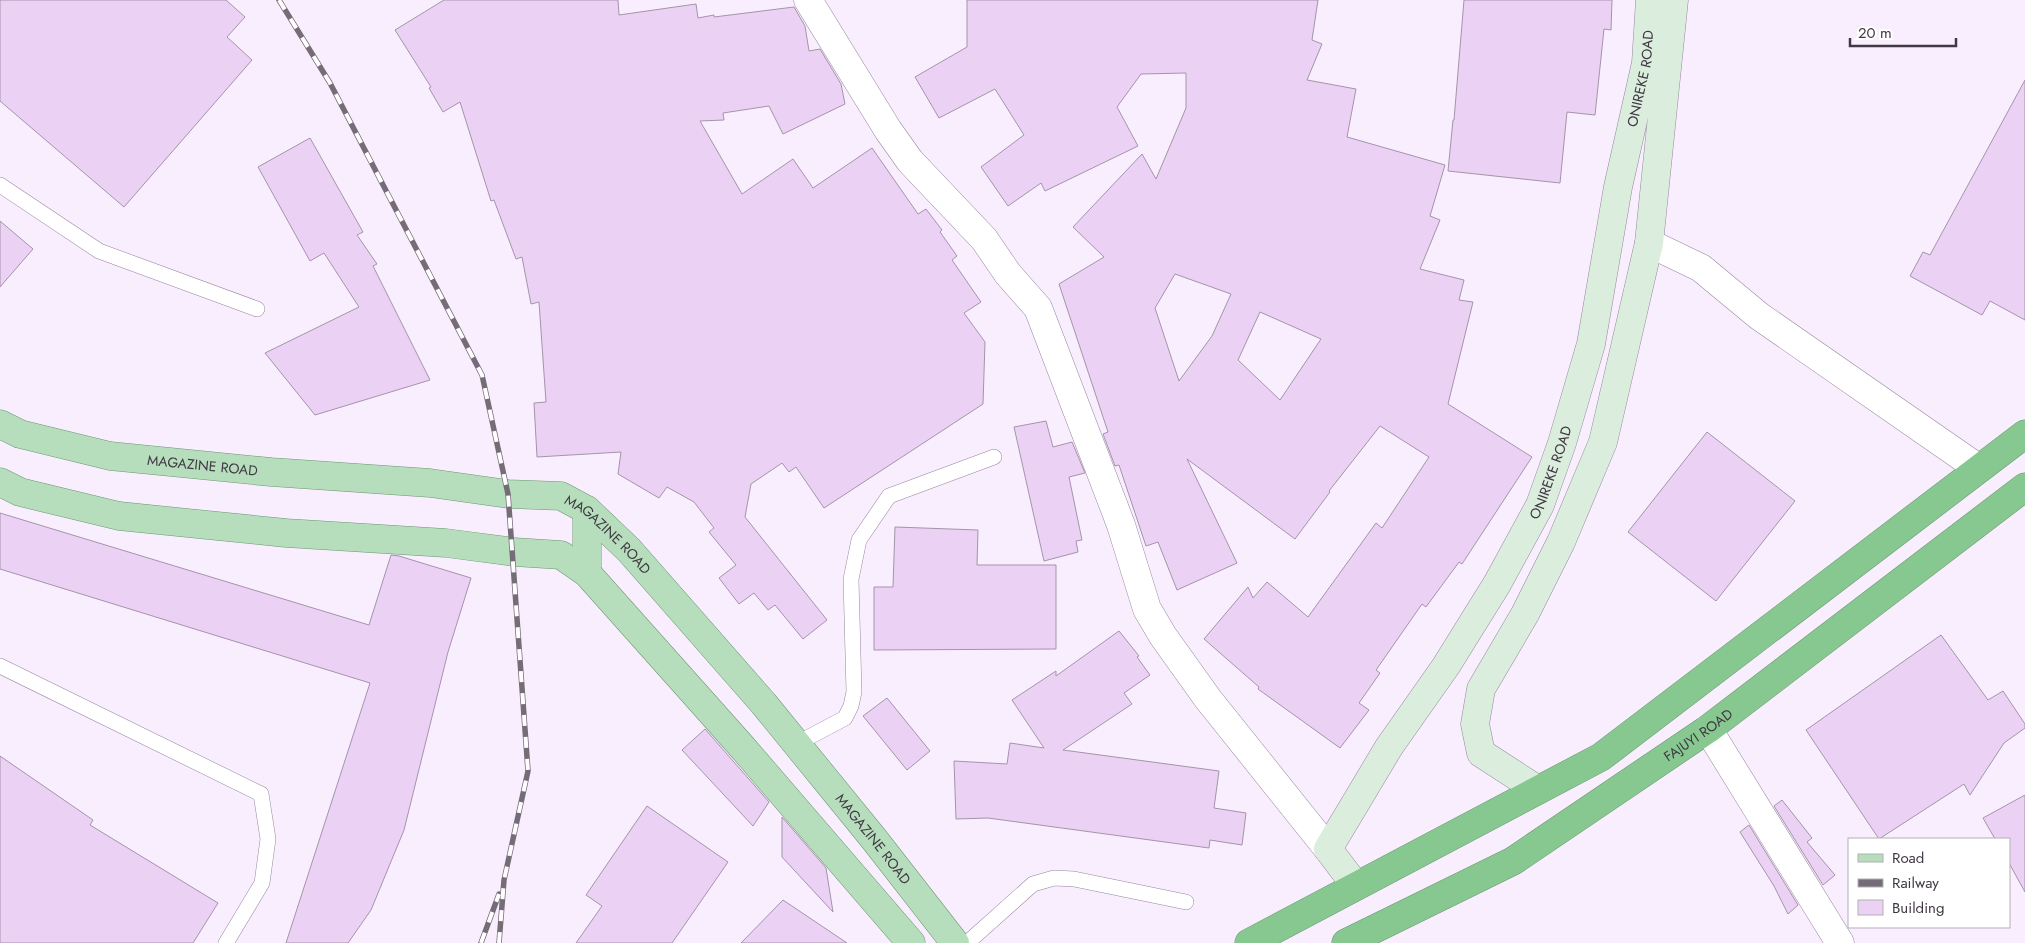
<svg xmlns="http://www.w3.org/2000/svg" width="2025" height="943" viewBox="0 0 2025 943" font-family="Jost,sans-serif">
  <rect width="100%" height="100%" fill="#f9eefe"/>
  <!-- building -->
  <g fill="#ebd2f5" stroke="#a493ab" fill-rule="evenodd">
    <path d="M0,0H226L245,17L227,37L252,60L124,207L0,101Z"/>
    <path d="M444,0H618L619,15L696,4L698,18L714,15V17L794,7L805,26L809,51L820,49L841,84L845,104L783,134L769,106L723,113L724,120L700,121L742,194L793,159L813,188L872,148L918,214L926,209L942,230L940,232L957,256L952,260L981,302L964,313L985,342L983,404L824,508L796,467L789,472L782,463L751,484L745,517L827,620L803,639L775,605L768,610L754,593L739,604L719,578L736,565L709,532L714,528L694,502L667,487L659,498L618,474L621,452L537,457L534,403L546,402L539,302L531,304L522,257L516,259L494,200L491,201L460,102L443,112L429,88L431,87L395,30Z"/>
    <path d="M967,0H1318L1312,40L1322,44L1307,80L1356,89L1347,137L1445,165L1430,216L1440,220L1420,269L1464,280L1459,300L1473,302L1448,404L1532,457L1462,564L1459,562L1426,607L1422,604L1376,670L1380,673L1359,703L1369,710L1340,748L1258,689L1259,687L1204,639L1248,587L1253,598L1267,582L1308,617L1376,523L1382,528L1429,457L1380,426L1329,491L1330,492L1295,539L1187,459L1237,563L1177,590L1158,542L1146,546L1119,465L1115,466L1103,434L1108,432L1059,284L1104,257L1073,227L1142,154L1156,179L1186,108V73L1141,74L1117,107L1138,146L1045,191L1041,183L1008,206L981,167L1024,135L995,89L939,118L915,77L967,47ZM1175,274L1231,294L1212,336L1179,381L1155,308ZM1260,312L1321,339L1280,400L1238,360Z"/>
    <path d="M1464,0H1612L1611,30L1604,29L1595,115L1567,112L1560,183L1448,171L1453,120H1454Z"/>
    <path d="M2025,80V320L1990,301L1982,315L1910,276L1923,252L1930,255Z"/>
    <path d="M310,138L363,232L357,235L377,264L373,266L430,380L315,415L265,353L359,307L324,253L310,261L258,167Z"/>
    <path d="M0,221L33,249L0,287Z"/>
    <path d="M1046,421L1053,447L1072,442L1085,473L1069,477L1082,540L1076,541L1078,552L1044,561L1014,427Z"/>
    <path d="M1707,432L1795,501L1716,601L1628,532Z"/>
    <path d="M0,513L369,625L391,555L399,556L471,578L448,652L404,830L371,910L348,943H286L370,683L0,569Z"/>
    <path d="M895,527L978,530L977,565H1056V649L874,650V587H893Z"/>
    <path d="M1119,631L1139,656L1137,657L1150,675L1124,693L1132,704L1063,750L1219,771L1214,808L1246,813L1242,845L1210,840L1209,848L988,818L956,819L954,761L1007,764L1010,743L1044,748L1012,700L1056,671V676Z"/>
    <path d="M1941,635L1988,700L2003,691L2025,724V728L2004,743L1970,795L1964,784L1879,839L1806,730Z"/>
    <path d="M887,698L930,751L907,770L863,716Z"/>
    <path d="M705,729L769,802L753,826L682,750Z"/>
    <path d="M0,756L93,820L90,825L218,903L193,943H0Z"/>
    <path d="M2025,795V892L2009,863V839H1995L1983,818Z"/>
    <path d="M1782,800L1812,838L1807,842L1835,875L1823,885L1774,806Z"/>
    <path d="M647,806L728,862L672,943H576L602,906L586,895Z"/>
    <path d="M782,817L826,868L833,912L782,857Z"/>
    <path d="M1749,825L1798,905L1788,914L1774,886L1740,832Z"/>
    <path d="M783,900L847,943H741Z"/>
  </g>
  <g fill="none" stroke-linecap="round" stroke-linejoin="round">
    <defs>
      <g id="lane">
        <path d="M0,185L99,251L257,309"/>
        <path d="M0,666L261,794L268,839L262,883L226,943"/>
        <path d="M796,744L845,718L851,706L854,692L851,579L859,540L889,496L994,457"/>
        <path d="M967,943L1033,884L1054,878L1074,879L1186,902"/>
      </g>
      <g id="street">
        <path d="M808,0L888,130L910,161L984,239L1008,274L1038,308L1121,525L1147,609L1163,636L1208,699L1328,849"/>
        <path d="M1649,243L1701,268L1759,316L1978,468"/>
        <path d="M1708,729L1840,943"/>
      </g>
      <g id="secondary">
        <path d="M1538,790L1481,753L1475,724L1481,689L1525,614L1561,542L1603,442L1649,243L1674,0"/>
        <path id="s1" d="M1356,886L1328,849L1389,747L1446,666L1497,584L1540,505L1562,443L1591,344L1618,187L1646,63L1650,0"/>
      </g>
      <g id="primary">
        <path id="s2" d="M0,424L20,434L110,456L271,472L430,483L508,494L561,496L587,510L629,550L764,704L874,839L955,943"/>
        <path d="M0,482L20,492L119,516L286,533L446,543L514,552L561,555L587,573L743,748L911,943"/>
        <path d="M587,510V573"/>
      </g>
      <g id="highway">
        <path d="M1249,943L1601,757L2025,434"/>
        <path id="s3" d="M1346,943L1513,861L1708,729L2025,487"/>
      </g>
    </defs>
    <!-- lane casing -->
    <use href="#lane" stroke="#97879f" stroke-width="16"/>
    <!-- street casing -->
    <use href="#street" stroke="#97879f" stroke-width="29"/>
    <!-- secondary casing -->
    <use href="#secondary" stroke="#97879f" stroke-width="29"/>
    <!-- primary casing -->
    <use href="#primary" stroke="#6e9674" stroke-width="29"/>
    <!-- highway casing -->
    <use href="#highway" stroke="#6e9674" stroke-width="29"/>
    <!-- lane -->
    <use href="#lane" stroke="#fff" stroke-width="15"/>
    <!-- street -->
    <use href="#street" stroke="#fff" stroke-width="28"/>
    <!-- secondary -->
    <use href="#secondary" stroke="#dbeedd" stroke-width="28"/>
    <!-- primary -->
    <use href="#primary" stroke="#b6debc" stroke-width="28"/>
    <!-- highway -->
    <use href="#highway" stroke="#86c88f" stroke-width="28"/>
    <defs>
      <g id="rail">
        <path d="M279,0L330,83L482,375L508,494L528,771L504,880L499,943"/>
        <path d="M481,943L499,894"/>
      </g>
    </defs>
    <!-- rail casing -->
    <use href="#rail" stroke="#756c78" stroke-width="5.5"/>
    <!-- rail -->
    <use href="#rail" stroke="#fff" stroke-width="4" stroke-dasharray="11" stroke-linecap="butt"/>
  </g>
  <g text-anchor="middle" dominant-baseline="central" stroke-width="4" stroke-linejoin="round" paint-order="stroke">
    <!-- street labels -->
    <g font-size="14" fill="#403843" stroke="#fff">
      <text stroke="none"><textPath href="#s1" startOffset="890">ONIREKE ROAD</textPath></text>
      <text stroke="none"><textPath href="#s2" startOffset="208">MAGAZINE ROAD</textPath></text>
      <text stroke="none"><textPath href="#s1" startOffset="485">ONIREKE ROAD</textPath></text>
      <text stroke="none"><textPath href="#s2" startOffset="629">MAGAZINE ROAD</textPath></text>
      <text stroke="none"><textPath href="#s3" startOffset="410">FAJUYI ROAD</textPath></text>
      <text stroke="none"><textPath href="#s2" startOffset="1034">MAGAZINE ROAD</textPath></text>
    </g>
  </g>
  <!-- legend -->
  <rect x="1848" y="838" width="162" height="90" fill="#ffffff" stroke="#b3afb4"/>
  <rect x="1858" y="854" width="25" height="8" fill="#b6debc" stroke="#b3afb4"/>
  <text x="1892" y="863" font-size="15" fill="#403843">Road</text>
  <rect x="1858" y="879" width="25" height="8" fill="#756c78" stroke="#b3afb4"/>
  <text x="1892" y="888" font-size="15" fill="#403843">Railway</text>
  <rect x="1858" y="900" width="25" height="15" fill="#ebd2f5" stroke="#b3afb4"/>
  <text x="1892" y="913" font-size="15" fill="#403843">Building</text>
  <!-- scale -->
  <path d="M1850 38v8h106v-8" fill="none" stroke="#403843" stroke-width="2.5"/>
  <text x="1858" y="38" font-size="15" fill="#403843" stroke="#ffffff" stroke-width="4" paint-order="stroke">20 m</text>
</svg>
